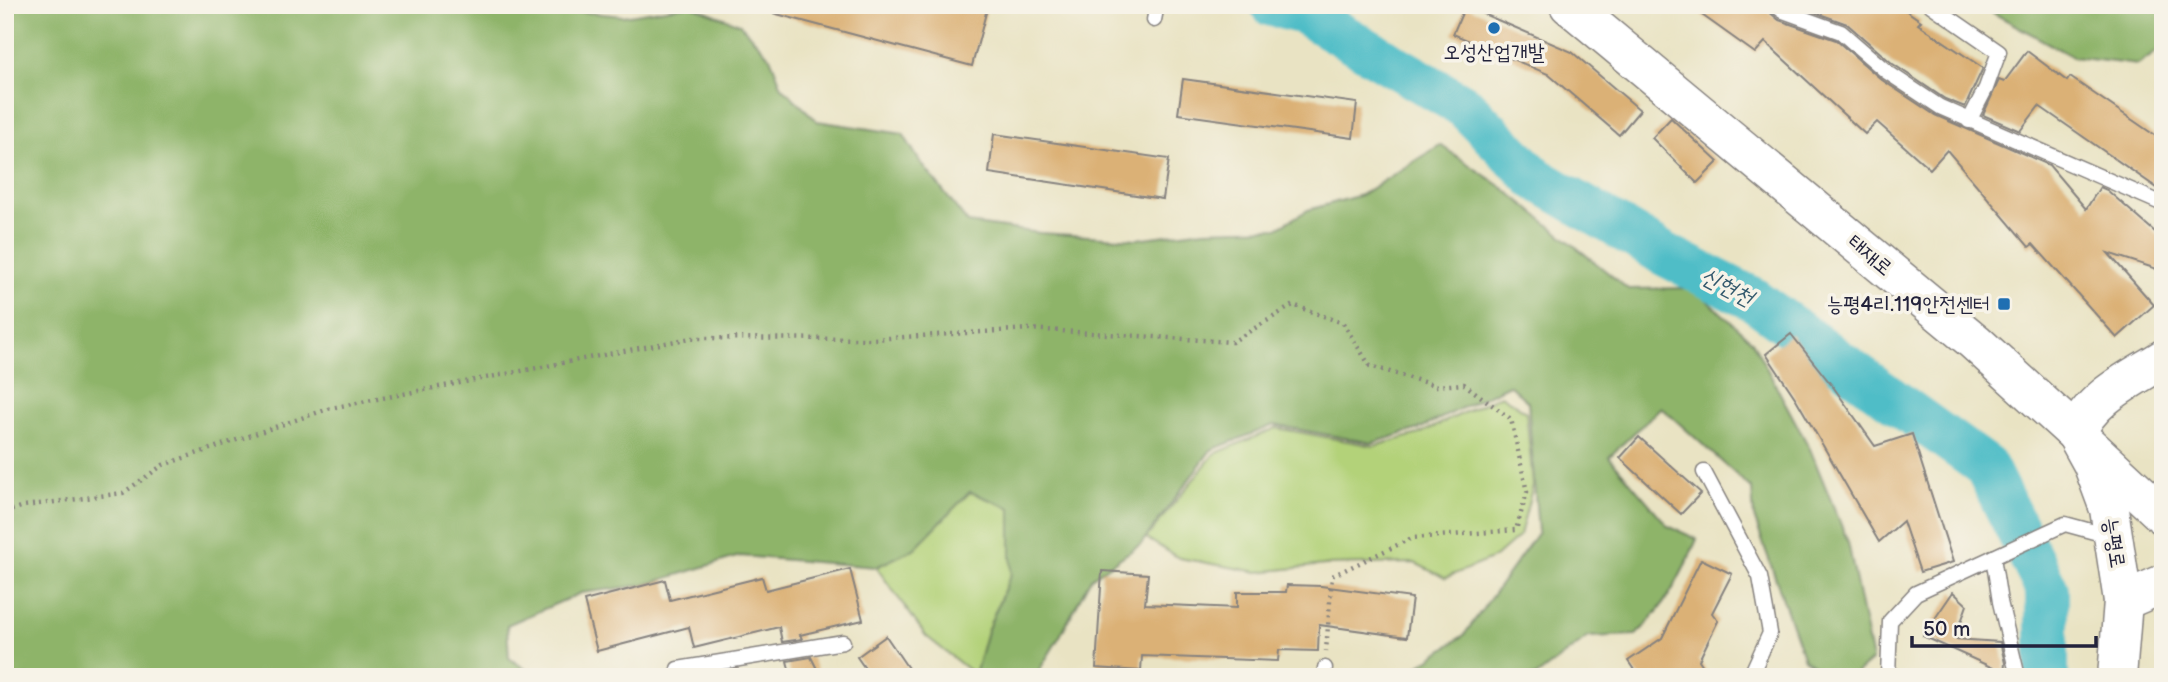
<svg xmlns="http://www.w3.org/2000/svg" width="2168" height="682" viewBox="0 0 2168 682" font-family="'Balsamiq Sans','Poor Story',sans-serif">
  <rect width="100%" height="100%" fill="#f7f3e8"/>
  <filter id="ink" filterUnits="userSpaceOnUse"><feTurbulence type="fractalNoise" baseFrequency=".0143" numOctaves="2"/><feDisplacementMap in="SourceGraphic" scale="14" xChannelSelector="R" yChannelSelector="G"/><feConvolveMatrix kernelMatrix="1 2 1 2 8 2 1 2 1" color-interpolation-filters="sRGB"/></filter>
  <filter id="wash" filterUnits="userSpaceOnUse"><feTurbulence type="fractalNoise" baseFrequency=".00686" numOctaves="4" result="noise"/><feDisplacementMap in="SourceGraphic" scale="28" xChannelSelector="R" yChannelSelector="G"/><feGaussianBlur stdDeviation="1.57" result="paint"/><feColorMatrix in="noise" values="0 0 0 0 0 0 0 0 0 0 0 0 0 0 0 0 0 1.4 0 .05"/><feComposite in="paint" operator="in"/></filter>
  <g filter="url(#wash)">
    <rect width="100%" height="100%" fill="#e9e3c3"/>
    <!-- green -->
    <g fill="#b3d279" stroke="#6a7a5a" stroke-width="2">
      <path d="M1501,395L1526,412L1533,485L1520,535L1494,558L1445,578L1415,563L1325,565L1258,572L1179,558L1146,538L1214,454L1276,428L1374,446L1419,434Z"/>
      <path d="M969,491L1011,508V574L987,631L975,675L926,636L876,567L914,549Z"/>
    </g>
    <!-- forest -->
    <g fill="#8eb469" stroke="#586b52" stroke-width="2">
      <path d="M5,5H541L553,9L623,16L690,5L740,24L770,57L782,87L817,121L903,134L919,160L968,223L1040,233L1137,239L1204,230L1277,228L1308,210L1361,195L1440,145L1502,187L1628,289L1694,288L1752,341L1810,449L1848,542L1872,660L1852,677H1832L1804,659L1754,517L1752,489L1661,407L1609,457L1668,526L1697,539C1682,575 1665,608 1636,635L1588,637L1535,677H1403L1464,635L1538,532L1528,402L1509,385L1419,429L1372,443L1274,425L1211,450L1141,544L1091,578L1060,636L1035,677L975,675L987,631L1011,574V508L970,492L914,549L876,567L740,556L644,585L581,593L507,625L509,658L537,677H5Z"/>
      <path d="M1979,5H2163V47L2138,65L2073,57Z"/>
    </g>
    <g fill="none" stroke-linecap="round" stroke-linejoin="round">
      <!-- river -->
      <path stroke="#4fbdc7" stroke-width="44" d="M1272,5L1304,13L1465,107L1535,178L1666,255L1753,299L1986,467L2047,590V677"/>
    </g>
    <g id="blocks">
      <!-- building -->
      <g fill="#dbb176">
        <path d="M770,5H988L972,66L769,12Z"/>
        <path d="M1688,5H1766L1769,12L1779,20L1836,40L1882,80L1935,115L2049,165L2086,209L2100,187L2107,190L2163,239V271L2108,253L2154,305L2117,338L2033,244L2029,247L1947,150L1930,169L1877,122L1865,134L1765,42L1755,53Z"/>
        <path d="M1795,5H1898L1921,21L1918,24L1983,68L1965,107L1945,99L1893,64L1847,24Z"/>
        <path d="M1465,6L1572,52L1640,110L1619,135L1548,74L1453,34Z"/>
        <path d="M2027,51L2067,81L2070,77L2163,141V192L2039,106L2020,131L1983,115L1999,80L2004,82Z"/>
        <path d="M1183,79L1357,103L1353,138L1178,114Z"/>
        <path d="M1671,118L1718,162L1697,183L1652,138Z"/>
        <path d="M994,134L1169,159L1163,199L989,173Z"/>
        <path d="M1791,334L1834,388L1875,446L1912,434L1953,562L1920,572L1903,521L1879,542L1796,399L1766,354Z"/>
        <path d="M1639,437L1701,493L1681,514L1620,458Z"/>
        <path d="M1701,559L1732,574L1712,613L1718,621L1699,660L1710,677H1639L1628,661L1662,638Z"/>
        <path d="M850,569L863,620L800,635L802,639L782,642L779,627L694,648L689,627L597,651L584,601L665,580L670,600L762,577L766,590Z"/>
        <path d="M1102,571L1148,574L1145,604L1237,608V592H1286L1287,585L1321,586L1412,598L1407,637L1319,625L1318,651L1279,650L1278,661L1142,656L1141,671L1096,668Z"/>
        <path d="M1953,592L1967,605L1955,639L2000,642L2005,663L2004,673L1923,636Z"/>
        <path d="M886,636L914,677H871L857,657Z"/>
        <path d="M811,657L821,677H791L787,661Z"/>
      </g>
    </g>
  </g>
  <g filter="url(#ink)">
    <use href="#blocks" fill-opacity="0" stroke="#86827f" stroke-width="2"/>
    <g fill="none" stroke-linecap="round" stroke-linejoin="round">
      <defs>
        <g id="lane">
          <path d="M1775,5L1783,11L1841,32L1887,72L1940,107L2163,204"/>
          <path d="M1931,5L1999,52L1986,88L1969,121"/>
          <path d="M1154,20L1157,5"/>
          <path d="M1704,472L1760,577L1770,633L1750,677"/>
          <path d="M1993,557L2000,602L2018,677"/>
          <path d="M677,677L678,669L843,642"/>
          <path d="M1324,677L1325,668"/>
          <path d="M1888,677L1890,621L1916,593L2065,524L2109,536"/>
        </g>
        <path id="secondary" d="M2117,677L2123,601L2109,509L2092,463L2076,434C2091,397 2130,380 2163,359"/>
        <path id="primary" d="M1569,5L1975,342L2076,434"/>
        <g id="highway">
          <path d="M2076,434L2163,515"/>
          <path d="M2123,601L2163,584"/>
        </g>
      </defs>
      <!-- lane casing -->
      <use href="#lane" stroke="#86827f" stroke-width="17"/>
      <!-- secondary casing -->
      <use href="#secondary" stroke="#86827f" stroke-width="41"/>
      <!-- primary casing -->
      <use href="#primary" stroke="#86827f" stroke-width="41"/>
      <!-- highway casing -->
      <use href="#highway" stroke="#86827f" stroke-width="41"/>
      <!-- path -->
      <path stroke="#86827f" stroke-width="4.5" stroke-dasharray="2 5" stroke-linecap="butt" d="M5,512L24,506L123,493L163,465L331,408L691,338L874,339L1029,329L1232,342L1293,305L1343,323L1370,366L1437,386L1464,384L1511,419L1527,492L1516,530L1412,538L1332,576L1326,651"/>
      <!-- lane -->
      <use href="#lane" stroke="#fff" stroke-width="14"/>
      <!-- secondary -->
      <use href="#secondary" stroke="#fff" stroke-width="38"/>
      <!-- primary -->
      <use href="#primary" stroke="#fff" stroke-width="38"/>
      <!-- highway -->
      <use href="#highway" stroke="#fff" stroke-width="38"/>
    </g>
  </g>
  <!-- markers -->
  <g fill="#1f6fb2" stroke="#f7f3e8" stroke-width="2.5">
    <circle cx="1494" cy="28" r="7"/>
    <rect x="1997" y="297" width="14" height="14" rx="3.5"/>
  </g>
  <g text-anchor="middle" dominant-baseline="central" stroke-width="7" stroke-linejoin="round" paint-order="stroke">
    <!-- poi labels -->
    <g font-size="21" fill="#22223b" stroke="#f7f3e8">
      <text x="1494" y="52">오성산업개발</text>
      <text x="1990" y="304" text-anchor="end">능평4리.119안전센터</text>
    </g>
    <!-- street labels -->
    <g font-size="21" fill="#22223b" stroke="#f7f3e8">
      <text transform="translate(1870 255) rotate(40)">태재로</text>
      <text transform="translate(2114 543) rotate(81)">능평로</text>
    </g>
    <!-- water labels -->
    <g font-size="23" font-style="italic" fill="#32586c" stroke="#f7f3e8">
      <text transform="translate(1727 287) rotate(28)">신현천</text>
    </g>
  </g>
  <!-- margin -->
  <rect width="2168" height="682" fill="none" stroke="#f7f3e8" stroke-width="28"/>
  <!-- scale -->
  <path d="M1912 636v10h184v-10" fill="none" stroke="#22223b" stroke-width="3.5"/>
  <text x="1923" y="636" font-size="21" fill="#22223b" stroke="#f7f3e8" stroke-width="5" paint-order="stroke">50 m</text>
</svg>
